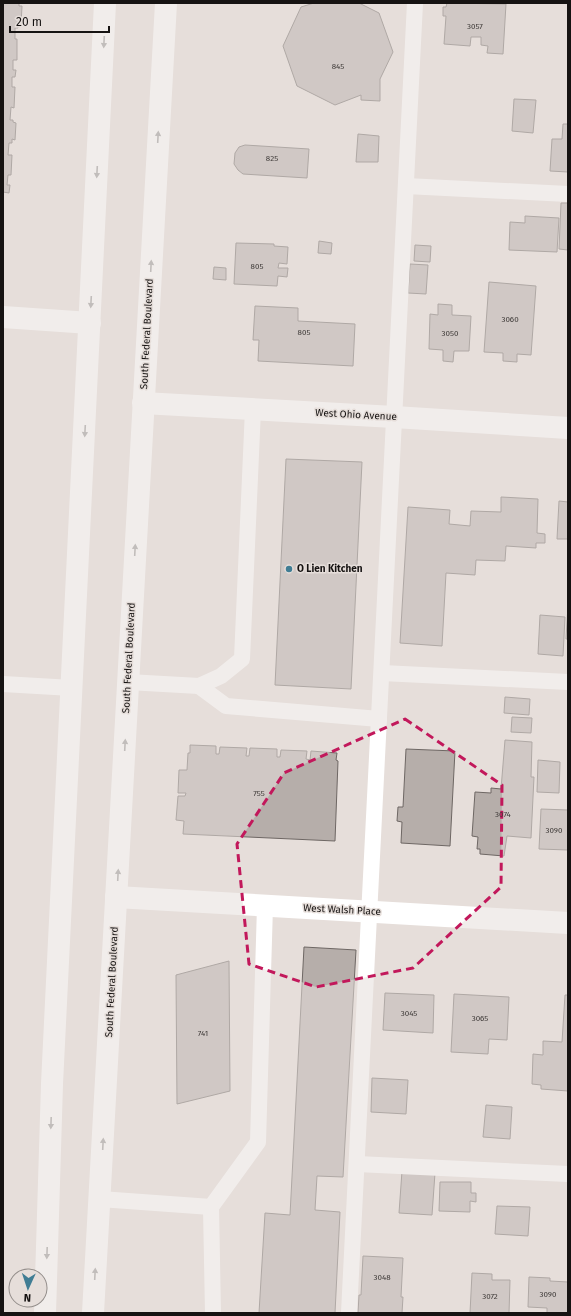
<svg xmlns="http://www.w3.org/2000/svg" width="571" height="1316" viewBox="0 0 571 1316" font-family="'Fira Sans',sans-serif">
  <rect width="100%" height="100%" fill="#e6deda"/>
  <!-- building -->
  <g fill="#b6aeaa" stroke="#6e6764">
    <path d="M3,3H19V6H22L21,25H18V28H15V39H17V60H13V70H16L15,77H12V87H15L14,108L11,107L10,120H13V122L16,123L15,140L12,139V143H9L8,155H12L11,175H8L7,185H10L9,193L3,192Z"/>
    <path d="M314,3H359L379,13L393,52L380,79V101L361,100V95L335,105L297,86L283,46L301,7Z"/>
    <path d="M447,3L506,4L503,54L487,53L488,46L481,45V37H471L470,46L444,44L446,16H443V7H446Z"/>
    <path d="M514,99L536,100L533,133L512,131Z"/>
    <path d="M563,124H568V172L550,171L552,139H562Z"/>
    <path d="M358,134L379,136L378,162H356Z"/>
    <path d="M245,145L309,149L307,178L243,174L238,170L234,164L235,153L239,147Z"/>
    <path d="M561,203H568V250L559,249Z"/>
    <path d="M525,216L559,218L557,252L509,250L510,222L525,223Z"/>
    <path d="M319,241L332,243L331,254L318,253Z"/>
    <path d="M236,243L274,244V246L288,247L287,264L279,263L278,268H288L287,277L278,276L277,286L234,284Z"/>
    <path d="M415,245L431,246L430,262L414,261Z"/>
    <path d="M410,264L428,265L426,294L408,293Z"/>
    <path d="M214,267L226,268V280L213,279Z"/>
    <path d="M489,282L536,286L531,355L517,354V362L503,361V353L484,352Z"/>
    <path d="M438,304L452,305V315L471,316L469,351H454L453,362L443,361V350L429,349L430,314L438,315Z"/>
    <path d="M255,306L298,308V321L355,324L353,366L258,361L259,340H253Z"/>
    <path d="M286,459L362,462L351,689L275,685Z"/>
    <path d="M501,497L538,499L537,533L545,534V543H536V548L506,546L505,561L476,560L475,575L446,573L442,646L400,643L408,507L450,510L449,524L470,526L471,511L501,512Z"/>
    <path d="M559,501L568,502V539H557Z"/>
    <path d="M568,605V639H566Z"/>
    <path d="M540,615L565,617L563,656L538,654Z"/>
    <path d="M505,697L530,699L529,715L504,713Z"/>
    <path d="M512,717L532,718L531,733L511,732Z"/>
    <path d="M505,740L532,742L531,777H534L531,838L507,836L504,856L480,854V849H477L478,837L472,836L475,792L491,793V788L501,789Z"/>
    <path d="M190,745L216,746V754H219L220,747L247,748L246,756H249L250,748L277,749V757H280L281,750L307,751L306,759L310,760L311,751L337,753L336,760L338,761L335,841L183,834L184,821L176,820L178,796H185L186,793H178L179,770H187L188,753H190Z"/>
    <path d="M406,749L455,751L450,846L401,843L402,822L397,821L398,807H403Z"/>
    <path d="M538,760L560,762L559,793L537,792Z"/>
    <path d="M541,809L568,810V850L539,849Z"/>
    <path d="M304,947L356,950L343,1177L317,1176L315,1210L340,1212L335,1313H259L265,1213L290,1215Z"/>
    <path d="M229,961L230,1091L177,1104L176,975Z"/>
    <path d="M385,993L434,995L433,1033L383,1030Z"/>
    <path d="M454,994L509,997L507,1040L489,1039L488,1054L451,1052Z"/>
    <path d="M565,995H568V1091L541,1089V1085L532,1084L533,1054L543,1055V1041L562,1042Z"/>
    <path d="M372,1078L408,1080L406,1114L371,1112Z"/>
    <path d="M486,1105L512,1107L510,1139L483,1137Z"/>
    <path d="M402,1171L435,1173L432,1215L399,1213Z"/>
    <path d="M440,1182H471V1193H476V1202L470,1201V1212L439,1211Z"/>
    <path d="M497,1206L530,1207L528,1236L495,1234Z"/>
    <path d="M363,1256L403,1258L401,1297H403L402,1313H358L359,1295H361Z"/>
    <path d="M472,1273L492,1274V1280H510L509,1313H470Z"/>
    <path d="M529,1277L550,1278V1281L568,1282V1313H547V1308L528,1307Z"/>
  </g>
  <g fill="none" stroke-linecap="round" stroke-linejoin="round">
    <!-- service -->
    <g stroke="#fff" stroke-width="16">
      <path d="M406,186L568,194"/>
      <path d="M382,673L568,682"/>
      <path d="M128,682L199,686L221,676L242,659L253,409"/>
      <path d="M3,684L72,688"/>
      <path d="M199,686L226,706L379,719"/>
      <path d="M357,1164L568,1174"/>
      <path d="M100,1199L211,1207L258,1142L265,906"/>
      <path d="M211,1207L213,1313"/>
      <path d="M349,1313L415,3"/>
    </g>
    <!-- minor -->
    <g stroke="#fff" stroke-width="22">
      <path d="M3,317L90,323"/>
      <path d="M143,403L394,417L568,428"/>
      <path d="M116,897L568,923"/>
    </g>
    <!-- primary -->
    <g stroke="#fff" stroke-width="22">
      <path d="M45,1313L52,1084L105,3"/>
      <path d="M93,1313L166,3"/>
    </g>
  </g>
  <!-- one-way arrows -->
  <defs><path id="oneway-solid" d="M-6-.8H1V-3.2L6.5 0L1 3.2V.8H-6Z"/></defs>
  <g fill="#969594">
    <use href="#oneway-solid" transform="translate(104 42) rotate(93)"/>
    <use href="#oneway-solid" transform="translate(158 137) rotate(-87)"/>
    <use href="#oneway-solid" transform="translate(97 172) rotate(93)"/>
    <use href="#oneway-solid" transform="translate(151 266) rotate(-87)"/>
    <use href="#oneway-solid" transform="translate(91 302) rotate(93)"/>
    <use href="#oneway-solid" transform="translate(85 431) rotate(93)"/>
    <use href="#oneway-solid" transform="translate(135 550) rotate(-87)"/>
    <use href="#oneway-solid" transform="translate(125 745) rotate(-87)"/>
    <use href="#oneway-solid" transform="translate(118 875) rotate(-87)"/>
    <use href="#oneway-solid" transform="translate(51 1123) rotate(92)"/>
    <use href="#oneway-solid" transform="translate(103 1144) rotate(-87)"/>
    <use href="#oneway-solid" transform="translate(47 1253) rotate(92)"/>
    <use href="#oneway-solid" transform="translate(95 1274) rotate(-87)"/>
  </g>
  <!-- marked area -->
  <path d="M0 0H571V1316H0ZM405,719L502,785L501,887L413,968L316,987L249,964L237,844L284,773Z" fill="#e6deda" fill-opacity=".55" fill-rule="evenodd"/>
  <path fill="none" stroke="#c2185b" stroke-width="3" stroke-dasharray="8 5" stroke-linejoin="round" d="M405,719L502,785L501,887L413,968L316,987L249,964L237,844L284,773Z"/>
  <!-- markers -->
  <circle fill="#407d94" stroke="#e6deda" stroke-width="1.5" cx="289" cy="569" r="4"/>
  <g text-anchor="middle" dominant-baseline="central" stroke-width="3" stroke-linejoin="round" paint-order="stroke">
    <!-- number labels -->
    <g font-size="8" fill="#3e3a38">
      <text x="475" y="26">3057</text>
      <text x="338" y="66">845</text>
      <text x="272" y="158">825</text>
      <text x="257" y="266">805</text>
      <text x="510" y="319">3060</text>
      <text x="304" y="332">805</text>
      <text x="450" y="333">3050</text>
      <text x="259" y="793">755</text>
      <text x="503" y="814">3074</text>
      <text x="554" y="830">3090</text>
      <text x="409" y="1013">3045</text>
      <text x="480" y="1018">3065</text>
      <text x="203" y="1033">741</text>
      <text x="382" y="1277">3048</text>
      <text x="548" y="1294">3090</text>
      <text x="490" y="1296">3072</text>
    </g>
    <!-- street labels -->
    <g font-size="10" fill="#161312" stroke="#e6deda">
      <text transform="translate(147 334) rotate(-87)">South Federal Boulevard</text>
      <text transform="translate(356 415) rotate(3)">West Ohio Avenue</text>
      <text transform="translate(129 658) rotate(-87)">South Federal Boulevard</text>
      <text transform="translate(342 910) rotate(3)">West Walsh Place</text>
      <text transform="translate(112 982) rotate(-87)">South Federal Boulevard</text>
    </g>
    <!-- poi labels -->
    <g font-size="10" font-weight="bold" fill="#161312" stroke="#e6deda" text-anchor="start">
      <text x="297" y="569">O Lien Kitchen</text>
    </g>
  </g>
  <!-- border -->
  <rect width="571" height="1316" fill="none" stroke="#161312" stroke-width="8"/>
  <!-- north arrow -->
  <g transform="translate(28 1288) rotate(183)"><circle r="19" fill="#e6deda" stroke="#938d8a"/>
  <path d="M0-3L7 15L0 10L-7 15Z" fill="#407d94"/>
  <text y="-6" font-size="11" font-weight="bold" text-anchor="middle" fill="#161312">N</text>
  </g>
  <!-- scale -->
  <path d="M10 26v6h99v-6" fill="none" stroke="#161312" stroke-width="2"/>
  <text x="16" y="26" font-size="12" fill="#161312" stroke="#e6deda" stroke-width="3" paint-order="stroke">20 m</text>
</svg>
